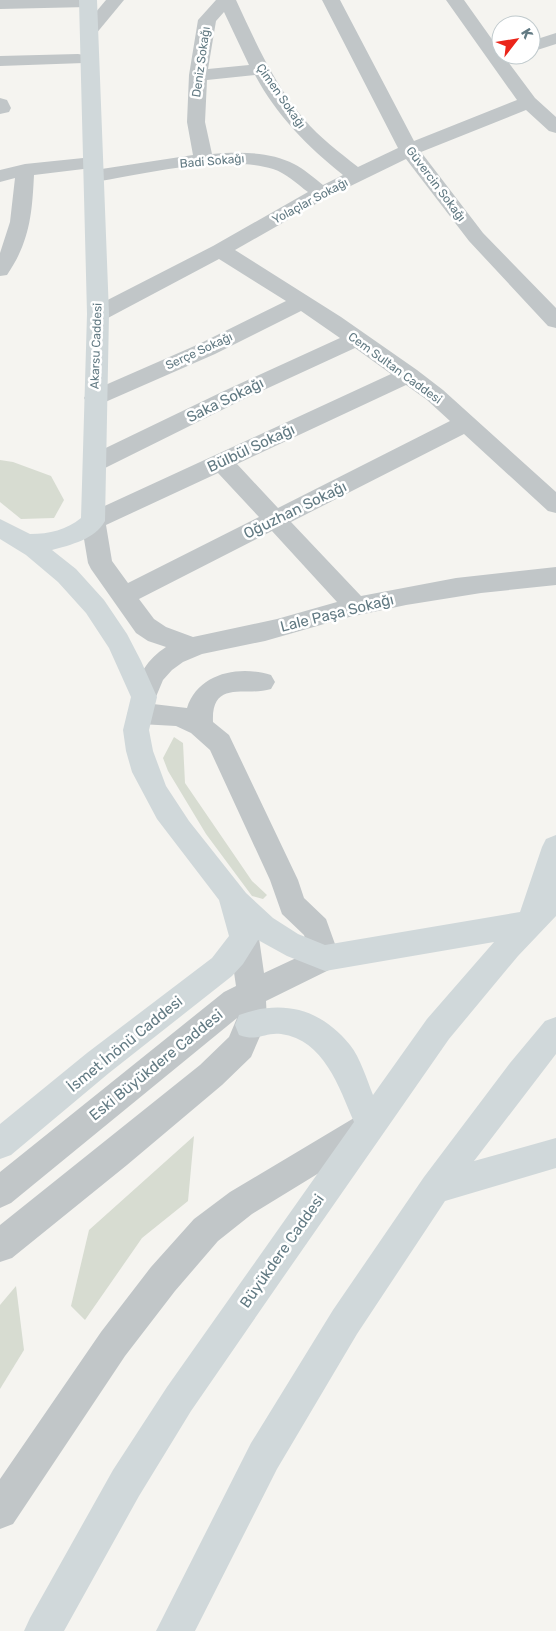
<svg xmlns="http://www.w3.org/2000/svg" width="556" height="1631" viewBox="0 0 556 1631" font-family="Rubik,sans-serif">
  <rect width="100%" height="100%" fill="#f5f4f0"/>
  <!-- green -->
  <g fill="#d7dcd1">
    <path d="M0,460L13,462L51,476L64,500L54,518L21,519L0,502Z"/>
    <path d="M174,737L183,743L185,783L252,881L267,895L263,899L252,896L206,834L168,771L163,758Z"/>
    <path d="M194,1136L188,1201L142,1238L85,1320L71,1306L89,1230Z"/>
    <path d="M16,1286L24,1350L0,1389V1305Z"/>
  </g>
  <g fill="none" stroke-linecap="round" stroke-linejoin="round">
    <!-- minor -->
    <g fill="#c1c6c8" fill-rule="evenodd">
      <path d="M0,0H95L97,2L94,6L88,7L0,9Z"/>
      <path d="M106,0H124L95,35L89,36L83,35L80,31Z"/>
      <path d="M216,0H236C255,41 274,84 304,119C320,138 339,152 358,167L398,148L322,0H340L414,141L517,100L446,0H464L501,52V55H503L535,98L556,117V133L549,131L526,110L421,152L483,233L556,308V328L548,326L469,241L406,159L328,197L235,250L341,317L417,370L443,390L556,492V513L548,511L464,434L291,522L361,596L456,578L556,567V585L481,593L406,605L345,618L265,641L202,654L183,662L172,670L163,680L153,704L187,708C198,673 239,665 271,675L275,682L271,689C246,697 211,679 213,722L229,735L298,880L304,898L326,919L340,958L335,967L266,1001L267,1020L251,1057L222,1085L127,1165L12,1258L0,1262V1225L200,1065L229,1037L237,1018L11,1203L0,1208V1172L224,992L236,986L229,938L234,929L244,925L254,929L259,938L264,973L309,952L304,935L282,914L270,880L210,750L191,733L176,726L140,724L131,721L127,714L131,707L137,705L131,697C138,676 147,659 166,647L148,641L136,633L91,569L88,563L81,521L85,515L391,374L355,348L242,400L103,469L95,471L87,469L83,463L87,457L226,390L340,338L301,311L215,354L103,403L95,405L87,403L84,398L87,393L199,344L286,301L219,259L106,319L98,321L90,319L87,314L90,309L213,246L308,192C297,184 286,173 273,169C225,154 145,174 95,182L88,180L85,176L88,172L95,170L193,155L187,122L189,75L198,20ZM224,12L249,65L208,69L216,21ZM255,75C277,116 307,146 343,175L323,185C313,177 304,169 294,164C270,151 238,152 212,154L205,122L207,80ZM406,385L427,400L450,421L278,508L237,464ZM218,473L259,517L128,583L112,561L106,525ZM272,531L337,602L277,619L193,637L166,627L154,619L139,599Z"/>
      <path d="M556,33V44L531,52V41Z"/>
      <path d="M78,54L84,55L87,59L84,63L0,66V56Z"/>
      <path d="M0,98L7,100L11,108L9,112L0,114Z"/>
      <path d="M93,157L100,159L103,163L100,167L34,175C32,214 30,241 7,275L0,276V253L10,222L15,178L0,182V170L25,164Z"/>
      <path d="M370,1110L381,1115L386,1125L381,1135L252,1214L218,1241L175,1291L125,1356L13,1524L0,1529V1479L101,1332L151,1267L194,1219L230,1192L359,1115Z"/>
    </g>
    <!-- major -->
    <g fill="#d0d8da" fill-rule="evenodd">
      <path d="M79,0H97L109,314L105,521C95,539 71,545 52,550L76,569L104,600L127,634L141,661L157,697L149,730L153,751L166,786L189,821L246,893L273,918L298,934L325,945L520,912L542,847L546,839L556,835V916L518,956L449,1039L282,1279L191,1411L139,1496L64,1631H24L30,1618L113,1470L167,1387L354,1122C339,1087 324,1040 281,1034C264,1032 259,1042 239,1035L235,1025L239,1015C283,999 321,1009 350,1045C360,1057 367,1080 373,1095L427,1019L494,942L325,971L287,956L258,940L243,964L232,976L109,1073L11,1155L0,1159V1124L87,1053L212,958L229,936L219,900L157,819L132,772L126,751L123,730L131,697L109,648L86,613L58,582L26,555L0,539V519L30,534C50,534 66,530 81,518L87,314Z"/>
      <path d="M556,1017V1054L474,1161L556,1138V1168L445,1201L357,1334L277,1469L195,1631H156L251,1443L333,1310L424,1177L510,1063L545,1021Z"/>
    </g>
  </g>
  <g text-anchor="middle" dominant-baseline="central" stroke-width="5" stroke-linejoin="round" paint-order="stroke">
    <!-- far-street labels -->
    <g font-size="12" fill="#627a83" stroke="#fff">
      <text transform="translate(201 62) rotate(-82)">Deniz Sokağı</text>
      <text transform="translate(281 96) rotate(55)">Çimen Sokağı</text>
      <text transform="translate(212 161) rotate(-5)">Badi Sokağı</text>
      <text transform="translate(436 184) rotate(53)">Güvercin Sokağı</text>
      <text transform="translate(310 201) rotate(-28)">Yolaçlar Sokağı</text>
      <text transform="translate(96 346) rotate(-88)">Akarsu Caddesi</text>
      <text transform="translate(199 351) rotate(-25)">Serçe Sokağı</text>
      <text transform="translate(395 368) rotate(36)">Cem Sultan Caddesi</text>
    </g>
    <!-- street labels -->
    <g font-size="15" fill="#627a83" stroke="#fff">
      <text transform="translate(225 400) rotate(-26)">Saka Sokağı</text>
      <text transform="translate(251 448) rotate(-25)">Bülbül Sokağı</text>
      <text transform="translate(295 510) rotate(-26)">Oğuzhan Sokağı</text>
      <text transform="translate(337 613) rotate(-14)">Lale Paşa Sokağı</text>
      <text transform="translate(125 1044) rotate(-39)">İsmet İnönü Caddesi</text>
      <text transform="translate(156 1065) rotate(-39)">Eski Büyükdere Caddesi</text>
      <text transform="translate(282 1251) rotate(-55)">Büyükdere Caddesi</text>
    </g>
  </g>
  <!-- north arrow -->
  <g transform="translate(516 40) rotate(59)"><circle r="24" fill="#ffffff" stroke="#c0cacd"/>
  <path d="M0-4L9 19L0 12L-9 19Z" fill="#eb2419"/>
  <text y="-8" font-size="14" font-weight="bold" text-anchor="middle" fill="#627a83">K</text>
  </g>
</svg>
